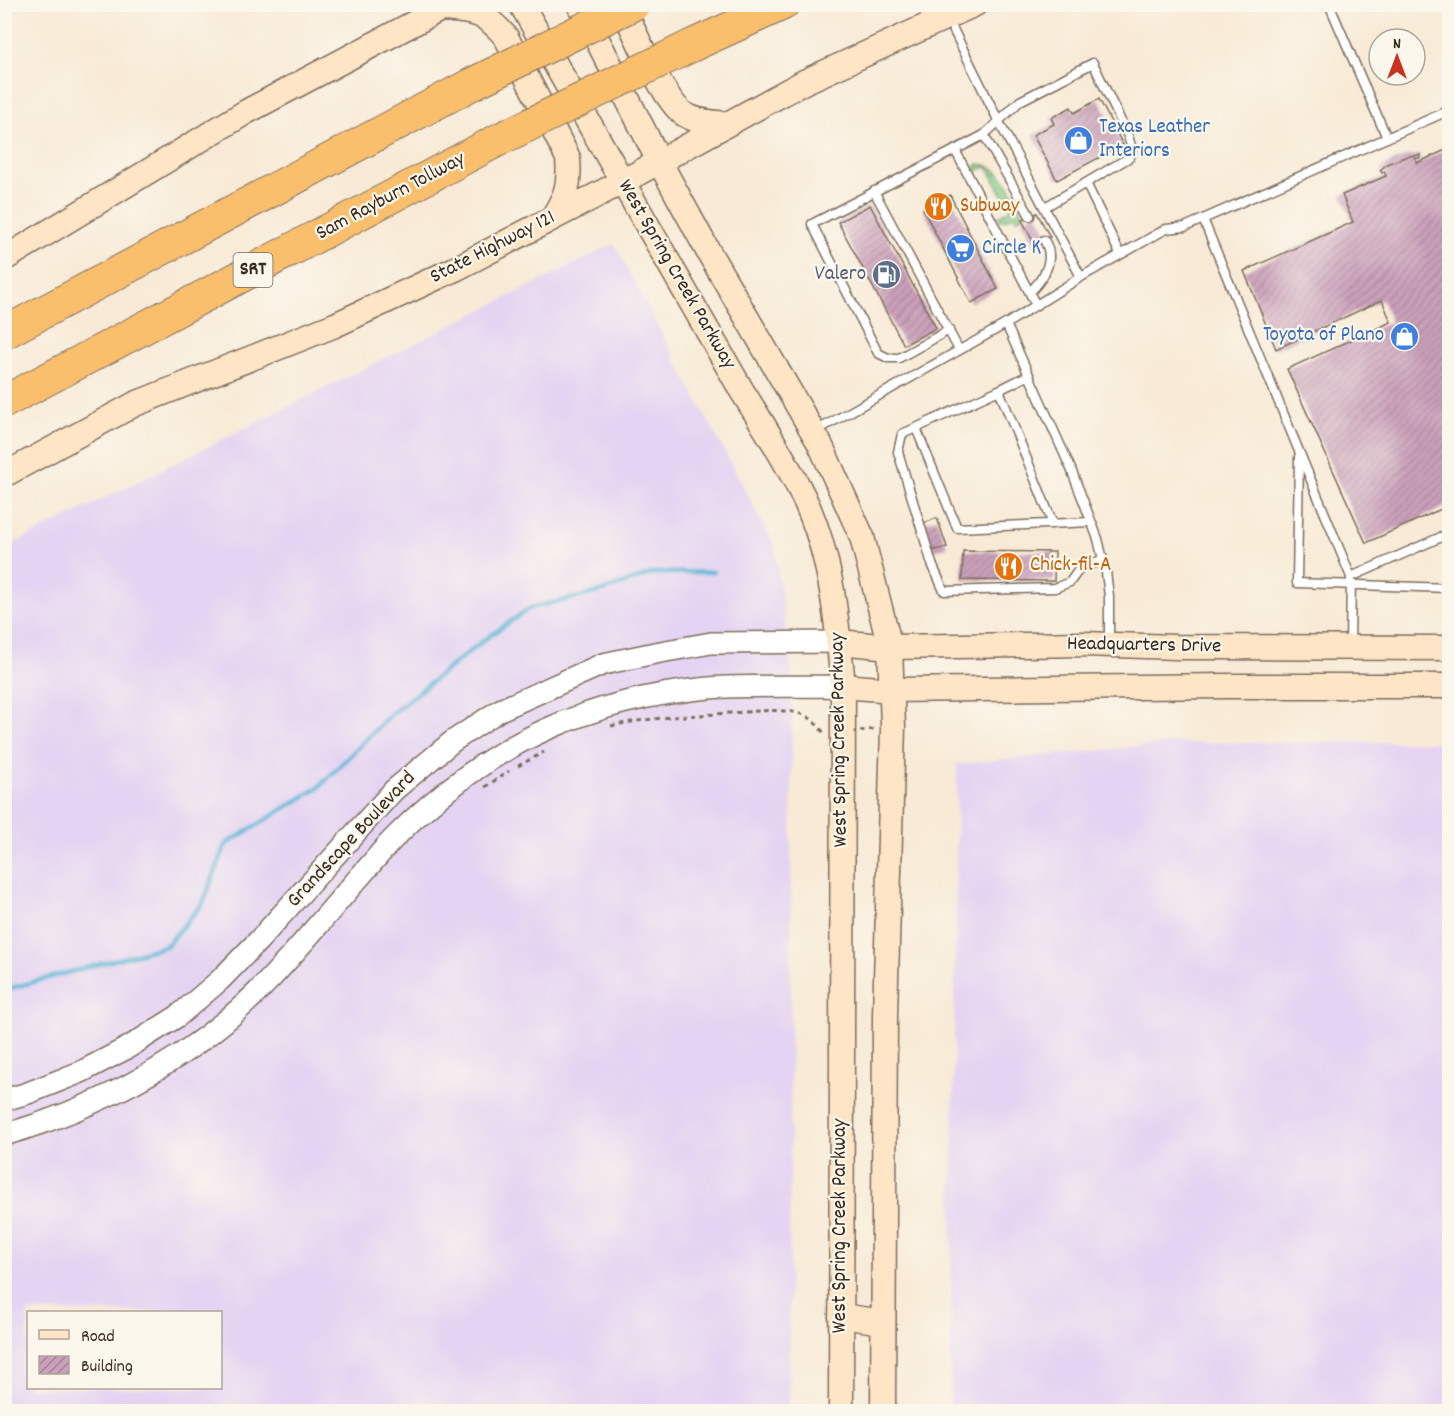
<svg xmlns="http://www.w3.org/2000/svg" width="1454" height="1416" viewBox="0 0 1454 1416" font-family="Dekko,sans-serif">
  <defs>
    <pattern id="grass-tufts" width="24" height="20" patternUnits="userSpaceOnUse" patternTransform="scale(1.5)"><rect width="24" height="20" fill="#88d18d"/><path d="M3 7l-1-3M5 7V3M7 7l1-3M15 17l-1-3M17 17v-4M19 17l1-3" fill="none" stroke="#70aa73"/></pattern>
    <pattern id="building-hatch" width="6" height="6" patternUnits="userSpaceOnUse" patternTransform="scale(1.5)"><rect width="6" height="6" fill="#cba0bb"/><path d="M-1 1l2-2M0 6l6-6M5 7l2-2" fill="none" stroke="#a68397"/></pattern>
  </defs>
  <rect width="100%" height="100%" fill="#fbf7ec"/>
  <filter id="ink" filterUnits="userSpaceOnUse"><feTurbulence type="fractalNoise" baseFrequency=".0167" numOctaves="2"/><feDisplacementMap in="SourceGraphic" scale="12" xChannelSelector="R" yChannelSelector="G"/><feConvolveMatrix kernelMatrix="1 2 1 2 8 2 1 2 1" color-interpolation-filters="sRGB"/></filter>
  <filter id="wash" filterUnits="userSpaceOnUse"><feTurbulence type="fractalNoise" baseFrequency=".008" numOctaves="4" result="noise"/><feDisplacementMap in="SourceGraphic" scale="24" xChannelSelector="R" yChannelSelector="G"/><feGaussianBlur stdDeviation="1.35" result="paint"/><feColorMatrix in="noise" values="0 0 0 0 0 0 0 0 0 0 0 0 0 0 0 0 0 1.4 0 .05"/><feComposite in="paint" operator="in"/></filter>
  <g filter="url(#wash)">
    <rect width="100%" height="100%" fill="#f8ead6"/>
    <!-- built -->
    <g fill="#e4d3f2" fill-rule="evenodd">
      <path d="M614,244L775,546L792,678L789,1411L5,1412V548ZM28,1312H220V1388H28Z"/>
      <path d="M1449,742V1411H950L957,764L1175,743Z"/>
    </g>
    <!-- grass -->
    <path fill="url(#grass-tufts)" stroke="#627e56" stroke-width="1.5" d="M978,164C1003,164 1014,196 1024,215L1017,219L1014,215L1004,220H1000L999,216L1011,209L987,167L975,171L974,169Z"/>
    <g fill="none" stroke-linecap="round" stroke-linejoin="round">
      <!-- stream -->
      <path stroke="#56b2d4" stroke-width="4.5" d="M4,990L166,946L203,903L226,844L318,788L391,714L484,640L530,608L600,592L653,573L713,572"/>
    </g>
    <g id="blocks">
      <!-- building -->
      <g fill="url(#building-hatch)">
        <path d="M1099,99L1123,145L1057,180L1033,135L1054,124L1051,118L1071,107L1074,113Z"/>
        <path d="M1450,148V505L1366,543L1287,369L1391,322L1382,300L1276,349L1244,271L1353,222L1342,195L1386,176L1384,171L1382,173L1380,170L1389,163L1408,156L1420,155V158H1415L1417,163Z"/>
        <path d="M950,195L998,289L971,303L923,209Z"/>
        <path d="M870,205L936,328L904,345L838,222Z"/>
        <path d="M1037,213L1050,237L1035,245L1022,220Z"/>
        <path d="M937,518L947,547L932,551L924,523Z"/>
        <path d="M963,551L1055,552L1054,581L962,580Z"/>
      </g>
    </g>
  </g>
  <g filter="url(#ink)">
    <use href="#blocks" fill-opacity="0" stroke="#7d6d5e" stroke-width="1.5"/>
    <g fill="none" stroke-linecap="round" stroke-linejoin="round">
      <defs>
        <g id="service">
          <path d="M1329,4L1387,138"/>
          <path d="M984,135L1030,216"/>
          <path d="M955,150L1036,305"/>
          <path d="M1086,183L1120,254"/>
          <path d="M874,191L959,350"/>
          <path d="M1203,219L1351,577L1350,647"/>
          <path d="M1081,277L1166,229L1185,227L1450,110"/>
          <path d="M1030,292C1044,278 1056,259 1044,240"/>
          <path d="M1006,324L1071,469L1098,539L1106,572L1109,596V642"/>
          <path d="M949,330L899,358H888L878,353L812,224L984,135L1020,101L1093,63L1128,136L1132,149L1130,157L1045,207"/>
          <path d="M999,390L1029,375"/>
          <path d="M916,428L902,434L898,452L932,564L944,591L1055,588L1070,582L1080,568L1103,560"/>
          <path d="M816,431L1006,324L1081,277L999,122L948,19"/>
          <path d="M1299,457L1297,583L1450,588"/>
          <path d="M1053,524L999,390L916,428L957,528L1091,522"/>
          <path d="M1351,577L1450,533"/>
        </g>
        <g id="tertiary">
          <path d="M4,1100L28,1093L81,1072L129,1047L178,1016L220,980L259,940L394,790L453,741L500,710L603,664L655,653L711,643L839,642"/>
          <path d="M4,1135C106,1105 198,1056 271,978C303,944 332,908 363,873C374,861 384,848 396,836C438,794 491,754 545,730C596,707 654,693 709,688C753,685 799,687 843,686"/>
        </g>
        <g id="secondary">
          <path d="M521,4L742,391C764,426 786,461 804,498C832,556 837,622 843,686L841,1412"/>
          <path d="M579,4L659,161L708,251L820,444L862,537L890,647L893,727L885,1016L883,1412"/>
          <path d="M621,4C634,30 663,100 684,114C696,122 711,122 725,124"/>
          <path d="M442,9C474,12 484,11 506,37L568,158C570,184 567,195 553,217"/>
          <path d="M4,259L246,112L450,4"/>
          <path d="M4,475L135,404L335,325L455,269L622,182L804,82L975,4"/>
          <path d="M839,642L890,647L1083,644L1177,647L1450,648"/>
          <path d="M843,686L892,690L1227,686H1450"/>
          <path d="M841,1316L883,1322"/>
        </g>
        <g id="motorway">
          <path d="M693,45L783,4"/>
          <path d="M4,333L472,84"/>
          <path d="M4,402L502,138"/>
        </g>
      </defs>
      <!-- service casing -->
      <use href="#service" stroke="#7d6d5e" stroke-width="11"/>
      <!-- tertiary casing -->
      <use href="#tertiary" stroke="#7d6d5e" stroke-width="24"/>
      <!-- secondary casing -->
      <use href="#secondary" stroke="#7d6d5e" stroke-width="27"/>
      <!-- motorway casing -->
      <use href="#motorway" stroke="#7d6d5e" stroke-width="34"/>
      <!-- path -->
      <g stroke="#7d6d5e" stroke-width="3" stroke-dasharray="4.5 4.5" stroke-linecap="butt">
        <path d="M611,726C650,717 690,716 730,713C753,712 782,707 804,715C812,718 818,726 824,733"/>
        <path d="M860,731L874,729"/>
        <path d="M518,766L544,752"/>
        <path d="M485,787L509,771"/>
      </g>
      <!-- service -->
      <use href="#service" stroke="#fff" stroke-width="8"/>
      <!-- tertiary -->
      <use href="#tertiary" stroke="#fff" stroke-width="21"/>
      <!-- secondary -->
      <use href="#secondary" stroke="#fde5c5" stroke-width="24"/>
      <!-- motorway -->
      <use href="#motorway" stroke="#f9bf6d" stroke-width="32"/>
      <defs>
        <g id="motorway-bridge">
          <path d="M472,84L634,4"/>
          <path d="M502,138L693,45"/>
        </g>
      </defs>
      <!-- motorway-bridge casing -->
      <use href="#motorway-bridge" stroke="#7d6d5e" stroke-width="34" stroke-linecap="butt"/>
      <!-- motorway-bridge -->
      <use href="#motorway-bridge" stroke="#f9bf6d" stroke-width="32"/>
    </g>
  </g>
  <!-- icons -->
  <defs>
    <symbol id="shop-disc" viewBox="-11 -11 22 22"><circle r="9.5" fill="#3f7fe0" stroke="#fbf7ec"/><path d="M-5-2.5h2.3a2.7 3.5 0 0 1 5.4 0H5L5.5 6h-11ZM-1.5-2.5h3a1.5 2.3 0 0 0-3 0Z" fill="#fff"/></symbol>
    <symbol id="restaurant-disc" viewBox="-11 -11 22 22"><circle r="9.5" fill="#e8710a" stroke="#fbf7ec"/><path d="M-5-6h1v4h1v-4h1v4h1v-4h1v5L-1.5 .5V6h-2V.5L-5-1ZM5-6V6H3V1.5H1.5Q1.5-4 5-6Z" fill="#fff"/></symbol>
    <symbol id="supermarket-disc" viewBox="-11 -11 22 22"><circle r="9.5" fill="#3f7fe0" stroke="#fbf7ec"/><path d="M-6-5.5h2.5l.6 2H6L4.5 2H-2.5L-4.4-4H-6ZM-1.5 3.2a1.3 1.3 0 1 0 .1 0ZM3 3.2a1.3 1.3 0 1 0 .1 0Z" fill="#fff"/></symbol>
    <symbol id="fuel-disc" viewBox="-11 -11 22 22"><circle r="9.5" fill="#5c6f8a" stroke="#fbf7ec"/><path d="M-5.5-6h7V0h2V4h1.3V-2.5L3-4.5l.8-.8L6-3V5H2.5V1h-1V6h-7ZM-4.2-4.7v3.2H.2V-4.7Z" fill="#fff"/></symbol>
  </defs>
  <g fill-rule="evenodd">
    <use href="#shop-disc" x="1062" y="124" width="33" height="33"/>
    <use href="#restaurant-disc" x="922" y="190" width="33" height="33"/>
    <use href="#supermarket-disc" x="944" y="232" width="33" height="33"/>
    <use href="#fuel-disc" x="870" y="258" width="33" height="33"/>
    <use href="#shop-disc" x="1388" y="320" width="33" height="33"/>
    <use href="#restaurant-disc" x="992" y="550" width="33" height="33"/>
  </g>
  <g text-anchor="middle" dominant-baseline="central" stroke-width="4.5" stroke-linejoin="round" paint-order="stroke">
    <!-- shield labels -->
    <rect fill="#fbf7ec" stroke="#75685c" stroke-width="1.5" x="233.5" y="253" width="39" height="34" rx="4.5"/>
    <g font-size="20" font-weight="bold" fill="#3b2a1e">
      <text x="253" y="270">SRT</text>
    </g>
    <!-- shop labels -->
    <g font-size="21" fill="#366cbe" stroke="#fbf7ec" text-anchor="start">
      <text x="1099" y="128">Texas Leather<tspan x="1099" dy="24">Interiors</tspan></text>
      <text x="982" y="249">Circle K</text>
      <text x="1384" y="336" text-anchor="end">Toyota of Plano</text>
    </g>
    <!-- street labels -->
    <g font-size="21" fill="#3b2a1e" stroke="#fbf7ec">
      <text transform="translate(391 197) rotate(-28)">Sam Rayburn Tollway</text>
      <text transform="translate(493 248) rotate(-27)">State Highway 121</text>
      <text transform="translate(676 275) rotate(60)">West Spring Creek Parkway</text>
      <text transform="translate(1144 646) rotate(1)">Headquarters Drive</text>
      <text transform="translate(840 740) rotate(-91)">West Spring Creek Parkway</text>
      <text transform="translate(352 840) rotate(-47)">Grandscape Boulevard</text>
      <text transform="translate(841 1226) rotate(-90)">West Spring Creek Parkway</text>
    </g>
    <!-- food labels -->
    <g font-size="21" fill="#c56008" stroke="#fbf7ec" text-anchor="start">
      <text x="960" y="207">Subway</text>
      <text x="1030" y="566">Chick-fil-A</text>
    </g>
    <!-- service labels -->
    <g font-size="21" fill="#4e5e75" stroke="#fbf7ec" text-anchor="end">
      <text x="866" y="275">Valero</text>
    </g>
  </g>
  <!-- margin -->
  <rect width="1454" height="1416" fill="none" stroke="#fbf7ec" stroke-width="24"/>
  <!-- legend -->
  <rect x="27" y="1311" width="195" height="78" fill="#fbf7ec" stroke="#aea59a" stroke-width="1.5"/>
  <rect x="39" y="1330" width="30" height="9" fill="#fde5c5" stroke="#aea59a" stroke-width="1.5"/>
  <text x="81" y="1341" font-size="18" fill="#3b2a1e">Road</text>
  <rect x="39" y="1356" width="30" height="18" fill="url(#building-hatch)" stroke="#aea59a" stroke-width="1.5"/>
  <text x="81" y="1371" font-size="18" fill="#3b2a1e">Building</text>
  <!-- north arrow -->
  <g transform="translate(1397 57)"><circle r="28" fill="#fbf7ec" stroke="#aea59a" stroke-width="1.5"/>
  <path d="M0-4.5L10 22L0 15L-10 22Z" fill="#c8321e"/>
  <text y="-9" font-size="16" font-weight="bold" text-anchor="middle" fill="#3b2a1e">N</text>
  </g>
</svg>
